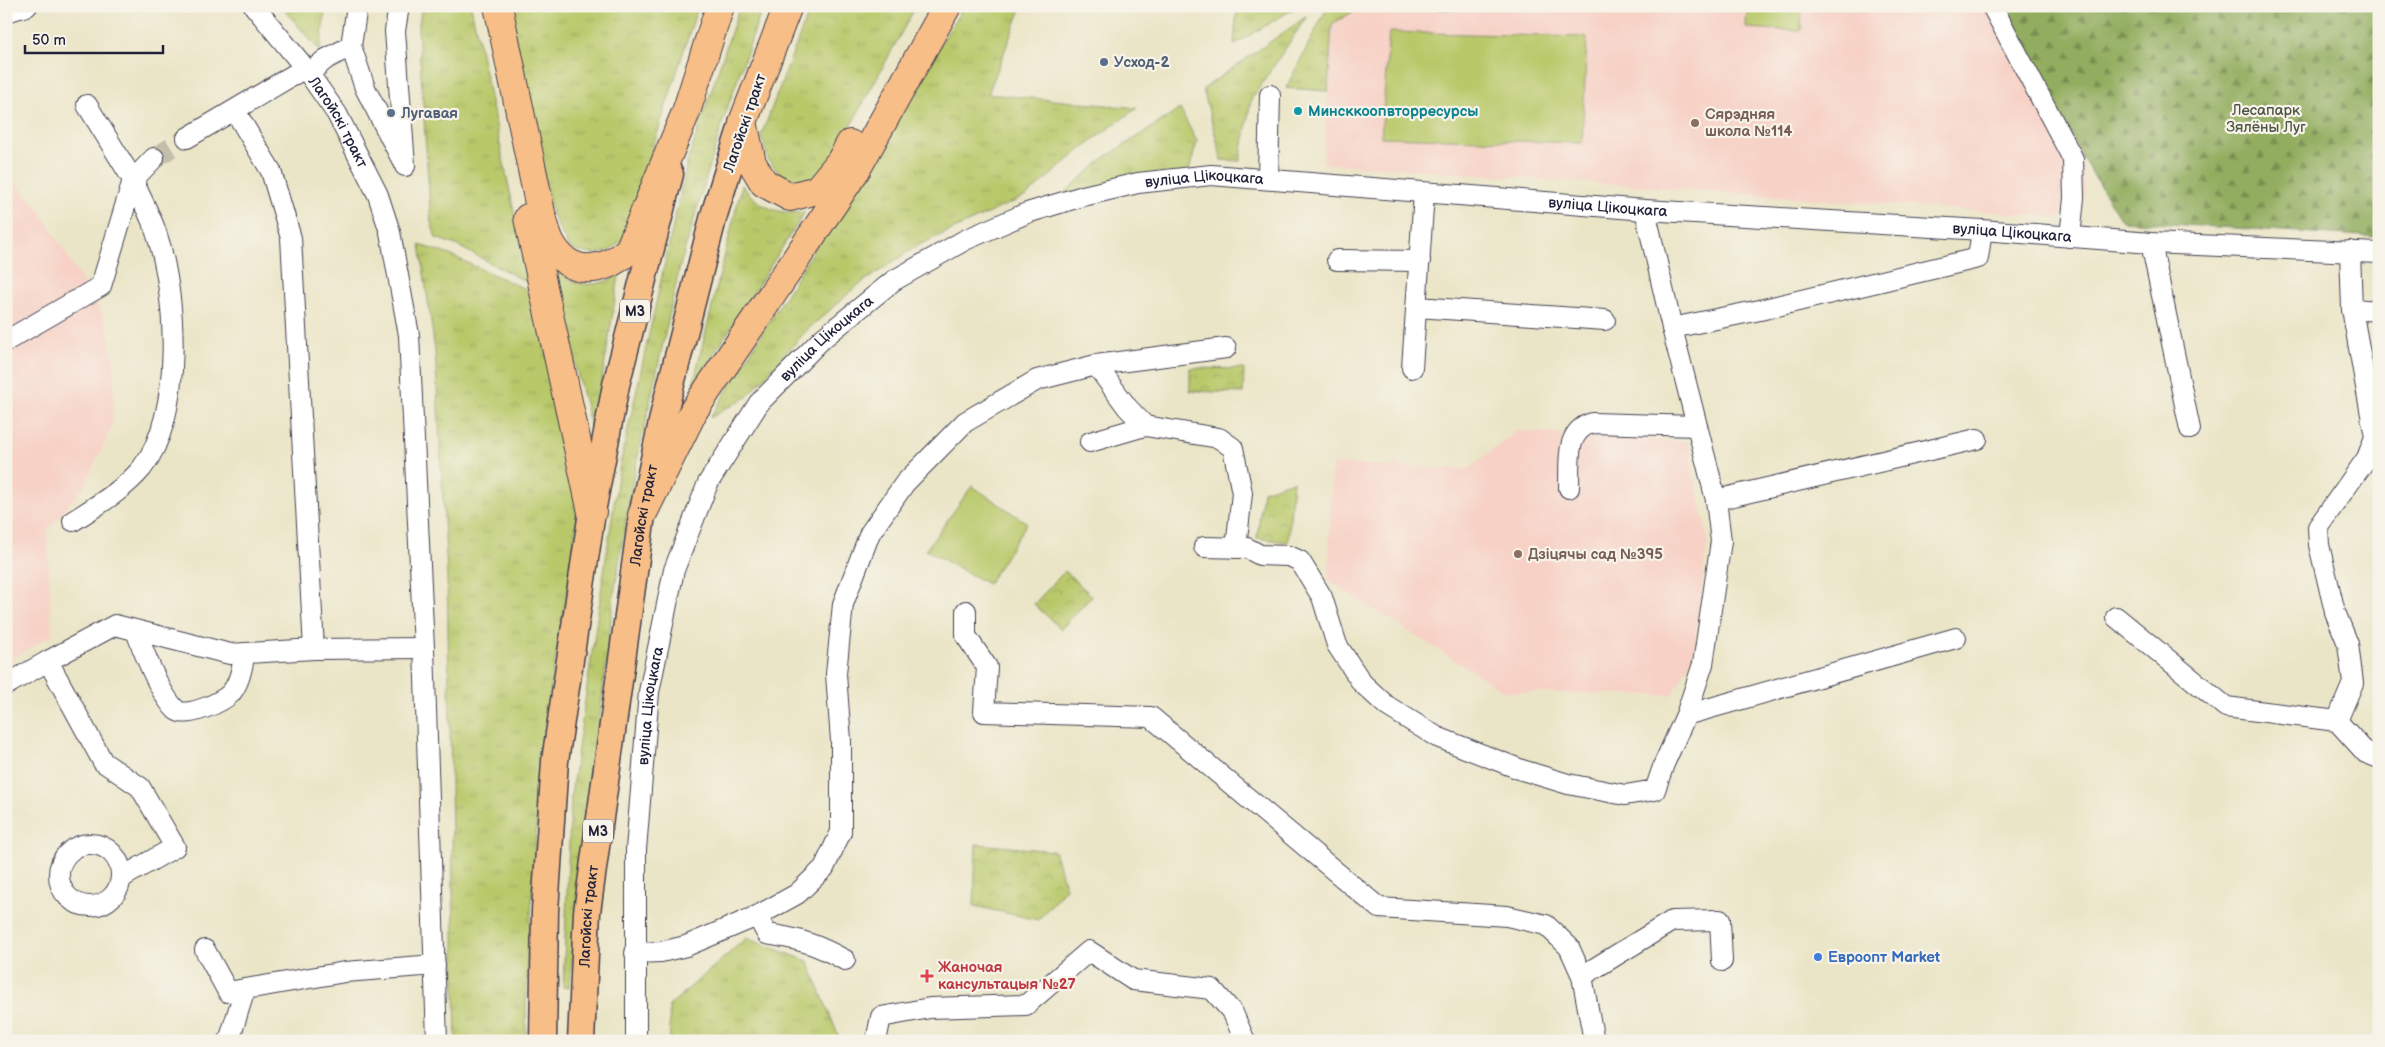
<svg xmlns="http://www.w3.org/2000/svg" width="2385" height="1047" viewBox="0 0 2385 1047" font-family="'Balsamiq Sans',sans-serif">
  <defs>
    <pattern id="grass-tufts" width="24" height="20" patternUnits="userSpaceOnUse" patternTransform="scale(1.25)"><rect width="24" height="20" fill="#b9c96b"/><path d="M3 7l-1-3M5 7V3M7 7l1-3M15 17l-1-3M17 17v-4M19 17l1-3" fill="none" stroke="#9fac5e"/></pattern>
    <pattern id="forest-firs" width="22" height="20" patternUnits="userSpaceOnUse" patternTransform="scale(1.25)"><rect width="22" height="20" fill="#92ad5f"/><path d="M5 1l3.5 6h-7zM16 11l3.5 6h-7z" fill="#778c50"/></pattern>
    <pattern id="park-crowns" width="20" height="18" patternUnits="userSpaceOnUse" patternTransform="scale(1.25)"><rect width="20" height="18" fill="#b9c96b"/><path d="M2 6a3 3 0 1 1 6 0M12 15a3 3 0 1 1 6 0" fill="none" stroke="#9fac5e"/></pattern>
  </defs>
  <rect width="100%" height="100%" fill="#f7f3e8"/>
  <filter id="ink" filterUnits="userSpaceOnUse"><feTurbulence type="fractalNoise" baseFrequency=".02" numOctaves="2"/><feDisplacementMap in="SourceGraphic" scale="10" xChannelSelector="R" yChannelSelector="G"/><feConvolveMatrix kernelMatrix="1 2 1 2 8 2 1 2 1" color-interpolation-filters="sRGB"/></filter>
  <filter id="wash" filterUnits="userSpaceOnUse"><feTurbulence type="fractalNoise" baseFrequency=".0096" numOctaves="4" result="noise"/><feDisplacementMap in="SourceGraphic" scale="20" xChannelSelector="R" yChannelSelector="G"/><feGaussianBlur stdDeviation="1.12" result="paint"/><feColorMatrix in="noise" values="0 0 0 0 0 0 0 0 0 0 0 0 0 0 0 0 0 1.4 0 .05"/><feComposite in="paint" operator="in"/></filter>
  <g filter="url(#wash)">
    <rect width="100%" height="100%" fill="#ebe5c7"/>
    <!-- built -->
    <g fill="#f7d1c6">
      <path d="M1363,6H2006L2081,156L2085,198L2062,196L2061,217L1323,163L1332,24Z"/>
      <path d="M6,170L41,212L106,321L115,370L112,427L84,486L47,531L52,635L6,662Z"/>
      <path d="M1517,431L1687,442L1708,540L1693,657L1672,695L1505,692L1328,580L1332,464L1468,469Z"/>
    </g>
    <!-- grass -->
    <g fill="url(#grass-tufts)" stroke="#6e7653">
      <path d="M281,6H326L320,51Z"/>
      <path d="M422,6H471L529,283L456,245L436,238L431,222L418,30Z"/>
      <path d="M508,6H698L623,240L609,251L595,254L578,252L568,246L552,214Z"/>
      <path d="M740,6H763L724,118L680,266L632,484L614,594L569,988L563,987L571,796L619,470L687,163Z"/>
      <path d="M811,6H916L832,160L813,178L797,180L780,174L769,161L761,136Z"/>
      <path d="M964,6H1022L988,94L1137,108L1086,145L1026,196L917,246L857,286L806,331L747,397L710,418Z"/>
      <path d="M1237,6H1298L1234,45Z"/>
      <path d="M1328,6H1363L1332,24L1328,91L1286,88Z"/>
      <path d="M1307,16L1251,100L1240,161L1222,160L1203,89Z"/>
      <path d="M1180,109L1197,142L1189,171L1062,195L1104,158Z"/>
      <path d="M742,185C758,207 777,215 805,212L692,388Z"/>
      <path d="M420,245L450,255L532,292L574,474L577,517L574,552L553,673L540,768L526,994V1041H456L447,575L435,350Z"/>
      <path d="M550,266C575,285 590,291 619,275L593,435Z"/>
      <path d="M746,938L808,961L840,1040L670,1041L669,1006Z"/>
    </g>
    <!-- forest -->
    <path fill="url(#forest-firs)" stroke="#5a684d" d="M2006,6H2379V237L2122,221L2081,156Z"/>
    <!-- park -->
    <g fill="url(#park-crowns)" stroke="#6e7653">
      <path d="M1190,368L1244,369L1243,393L1190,391Z"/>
      <path d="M1293,481L1288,542L1257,538L1263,491Z"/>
      <path d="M1065,571L1092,596L1061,629L1034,604Z"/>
      <path d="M976,844L1054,851L1066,888L1038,920L974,906Z"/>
    </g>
    <!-- pitch -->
    <g fill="#b9c96b" stroke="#6e7653">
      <path d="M1437,6H1482V10L1437,9Z"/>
      <path d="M1747,6H1802L1801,31L1746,28Z"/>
      <path d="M1389,32L1587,37L1582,143L1381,137Z"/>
      <path d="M972,486L1027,523L988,584L926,550Z"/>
    </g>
  </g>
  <g filter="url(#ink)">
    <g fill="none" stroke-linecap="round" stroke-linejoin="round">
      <!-- minor-tunnel -->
      <path stroke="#c3beab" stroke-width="20" stroke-dasharray="20 10" stroke-linecap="butt" d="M154,158L187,138"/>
      <defs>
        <g id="minor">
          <path id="s1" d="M254,6L305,68L337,114L378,195L390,232L409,335L424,648L437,1041"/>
          <path d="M399,6L395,31L405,166"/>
          <path d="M1992,6L2073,159L2074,198L2070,237"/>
          <path d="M6,12L27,6"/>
          <path d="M351,46L365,88L401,158"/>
          <path d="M309,73L326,59L351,46L357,6"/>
          <path d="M87,105L133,180L154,158"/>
          <path d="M235,111L271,171L291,238L314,649"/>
          <path d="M187,138L305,68"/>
          <path d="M1268,179L1270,95"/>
          <path d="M2151,243L2190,429"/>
          <path d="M1337,260L1420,261"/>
          <path d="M1417,307L1605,320"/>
          <path d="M2352,309L2379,311"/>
          <path d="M1672,328L1760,310L1978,258L1982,230"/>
          <path d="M6,341L101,286L133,180C140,197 150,214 156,232C177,294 184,414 142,468C124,490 96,506 73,521"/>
          <path d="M1096,365L1127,407L1145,426"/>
          <path d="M1412,368L1424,193"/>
          <path d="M1090,442L1145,426L1219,438L1233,448L1242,493L1236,548"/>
          <path d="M1569,488C1570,464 1564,431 1592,423L1697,426"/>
          <path d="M1716,500L1977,439"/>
          <path d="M1204,547L1247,548L1260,555L1289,556L1300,561L1322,597L1337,645L1362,683L1387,706L1437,737L1522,770L1568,784L1625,795L1655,790L1664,764L1686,715L1703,664L1721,541L1716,500L1672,328L1645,210"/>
          <path d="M966,611V636L987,667L984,712L1151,717L1379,908L1507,916L1546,925L1569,947L1582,976L1594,1041"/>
          <path d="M2116,617L2226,707L2337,721L2366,753L2379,758"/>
          <path d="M136,631C144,653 160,694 176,710C185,719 223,702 231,693C240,682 242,667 245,653"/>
          <path d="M6,685L48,661"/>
          <path d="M1686,715L1956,638"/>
          <path d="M2337,721L2353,683L2348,644L2335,612L2319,545L2318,527L2367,458L2375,437L2352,309L2350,251"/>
          <circle cx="90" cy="875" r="31"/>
          <path d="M121,878L175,847L140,787L103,762L48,661L115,625L230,654L314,649L424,648"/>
          <path d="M757,916L767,934C800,939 816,944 845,960"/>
          <path d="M205,950L228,992L345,972L435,965"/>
          <path d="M635,953L661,952L686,946L757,916L797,894L824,868L841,832V741L836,674L843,604L870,533L905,483L965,422L1037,380L1096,365L1226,348"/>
          <path d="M1582,976L1672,921L1720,920L1722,961"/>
          <path d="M229,1041L245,989"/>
          <path id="s2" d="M636,1041V850L649,692L674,570L708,483L759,403L822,339L893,281L965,240L1027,213L1083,196L1138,183L1211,175L1645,210L1982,230L2151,243L2379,253"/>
          <path d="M876,1041L881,1017L930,1008L1026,1005L1089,951L1133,980L1212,989L1233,1013L1245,1041"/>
        </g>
        <g id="major">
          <path d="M543,1041L545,911L555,761L592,512L616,385L670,174"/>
          <path id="s3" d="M581,1041L587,912L642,515L665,408L714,215L743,122"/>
        </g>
        <g id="highway">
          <path d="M498,6L541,213C544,222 546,234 551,243C570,278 603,273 629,250L686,112L720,6"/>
          <path d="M788,6L743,122L752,163L764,183L790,197L817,190L840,162L850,144"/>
          <path d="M528,218L592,512"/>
          <path d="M642,515L694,410L856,170L947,6"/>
        </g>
      </defs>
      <!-- minor casing -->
      <use href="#minor" stroke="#403f50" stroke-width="22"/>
      <!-- major casing -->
      <use href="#major" stroke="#403f50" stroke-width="29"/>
      <!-- highway casing -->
      <use href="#highway" stroke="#403f50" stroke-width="30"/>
      <!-- minor -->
      <use href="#minor" stroke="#fff" stroke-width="20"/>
      <!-- major -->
      <use href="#major" stroke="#f7be88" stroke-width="26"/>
      <!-- highway -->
      <use href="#highway" stroke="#f7be88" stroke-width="28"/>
    </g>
  </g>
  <!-- markers -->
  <g fill="#5c6f8a" stroke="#f7f3e8" stroke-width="2">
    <circle cx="1104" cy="62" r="5"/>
    <circle cx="391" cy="113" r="5"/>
  </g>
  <circle fill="#0f9aa8" stroke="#f7f3e8" stroke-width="2" cx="1298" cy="111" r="5"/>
  <g fill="#8d6e63" stroke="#f7f3e8" stroke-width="2">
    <circle cx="1695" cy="123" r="5"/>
    <circle cx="1518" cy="554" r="5"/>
  </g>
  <circle fill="#3f7fe0" stroke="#f7f3e8" stroke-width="2" cx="1818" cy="957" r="5"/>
  <path fill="#e0444e" stroke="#f7f3e8" stroke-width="2" d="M924.5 968.5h5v5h5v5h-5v5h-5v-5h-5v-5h5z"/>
  <g text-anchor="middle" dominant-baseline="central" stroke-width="4.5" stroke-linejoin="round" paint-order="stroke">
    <!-- shield labels -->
    <g fill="#f7f3e8" stroke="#62616f" stroke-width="1">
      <rect x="620" y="299.5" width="30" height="23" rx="4"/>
      <rect x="583" y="819.5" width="30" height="23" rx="4"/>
    </g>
    <g font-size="14" font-weight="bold" fill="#22223b">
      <text x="635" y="311">М3</text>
      <text x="598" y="831">М3</text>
    </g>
    <!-- service labels -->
    <g font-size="15" font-weight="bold" fill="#4e5e75" stroke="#f7f3e8" text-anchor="start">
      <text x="1114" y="62">Усход-2</text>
      <text x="401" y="113">Лугавая</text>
    </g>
    <!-- park labels -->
    <g font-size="15" fill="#4f5449" stroke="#f7f3e8">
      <text x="2266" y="110">Лесапарк<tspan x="2266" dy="17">Зялёны Луг</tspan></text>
    </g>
    <!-- culture labels -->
    <g font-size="15" font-weight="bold" fill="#0d838f" stroke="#f7f3e8" text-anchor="start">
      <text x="1308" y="111">Минсккоопвторресурсы</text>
    </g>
    <!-- education labels -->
    <g font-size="15" font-weight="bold" fill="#785e54" stroke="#f7f3e8" text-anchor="start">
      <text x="1705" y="114">Сярэдняя<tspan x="1705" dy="17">школа №114</tspan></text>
      <text x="1528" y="554">Дзіцячы сад №395</text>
    </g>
    <!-- street labels -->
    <g font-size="15" fill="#22223b" stroke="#f7f3e8">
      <text stroke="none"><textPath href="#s1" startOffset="144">Лагойскі тракт</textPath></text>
      <text transform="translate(745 123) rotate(-71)">Лагойскі тракт</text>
      <text stroke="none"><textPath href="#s2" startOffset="1176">вуліца Цікоцкага</textPath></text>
      <text stroke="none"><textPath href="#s2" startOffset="1581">вуліца Цікоцкага</textPath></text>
      <text stroke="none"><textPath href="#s2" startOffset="1986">вуліца Цікоцкага</textPath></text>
      <text stroke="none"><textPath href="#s2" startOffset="756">вуліца Цікоцкага</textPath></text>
      <text stroke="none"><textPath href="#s3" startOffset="530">Лагойскі тракт</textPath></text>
      <text stroke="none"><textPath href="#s2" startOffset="336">вуліца Цікоцкага</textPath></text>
      <text stroke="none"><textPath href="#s3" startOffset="125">Лагойскі тракт</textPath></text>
    </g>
    <!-- shop labels -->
    <g font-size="15" font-weight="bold" fill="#366cbe" stroke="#f7f3e8" text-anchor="start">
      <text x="1828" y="957">Евроопт Market</text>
    </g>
    <!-- health labels -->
    <g font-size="15" font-weight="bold" fill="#be3a42" stroke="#f7f3e8" text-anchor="start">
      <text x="938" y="967">Жаночая<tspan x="938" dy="17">кансультацыя №27</tspan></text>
    </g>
  </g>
  <!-- margin -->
  <rect width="2385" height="1047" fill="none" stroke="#f7f3e8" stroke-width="25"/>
  <!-- scale -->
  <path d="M25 45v8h138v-8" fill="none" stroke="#22223b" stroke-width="2.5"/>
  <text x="32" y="45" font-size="15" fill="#22223b" stroke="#f7f3e8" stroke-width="4" paint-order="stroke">50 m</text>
</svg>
